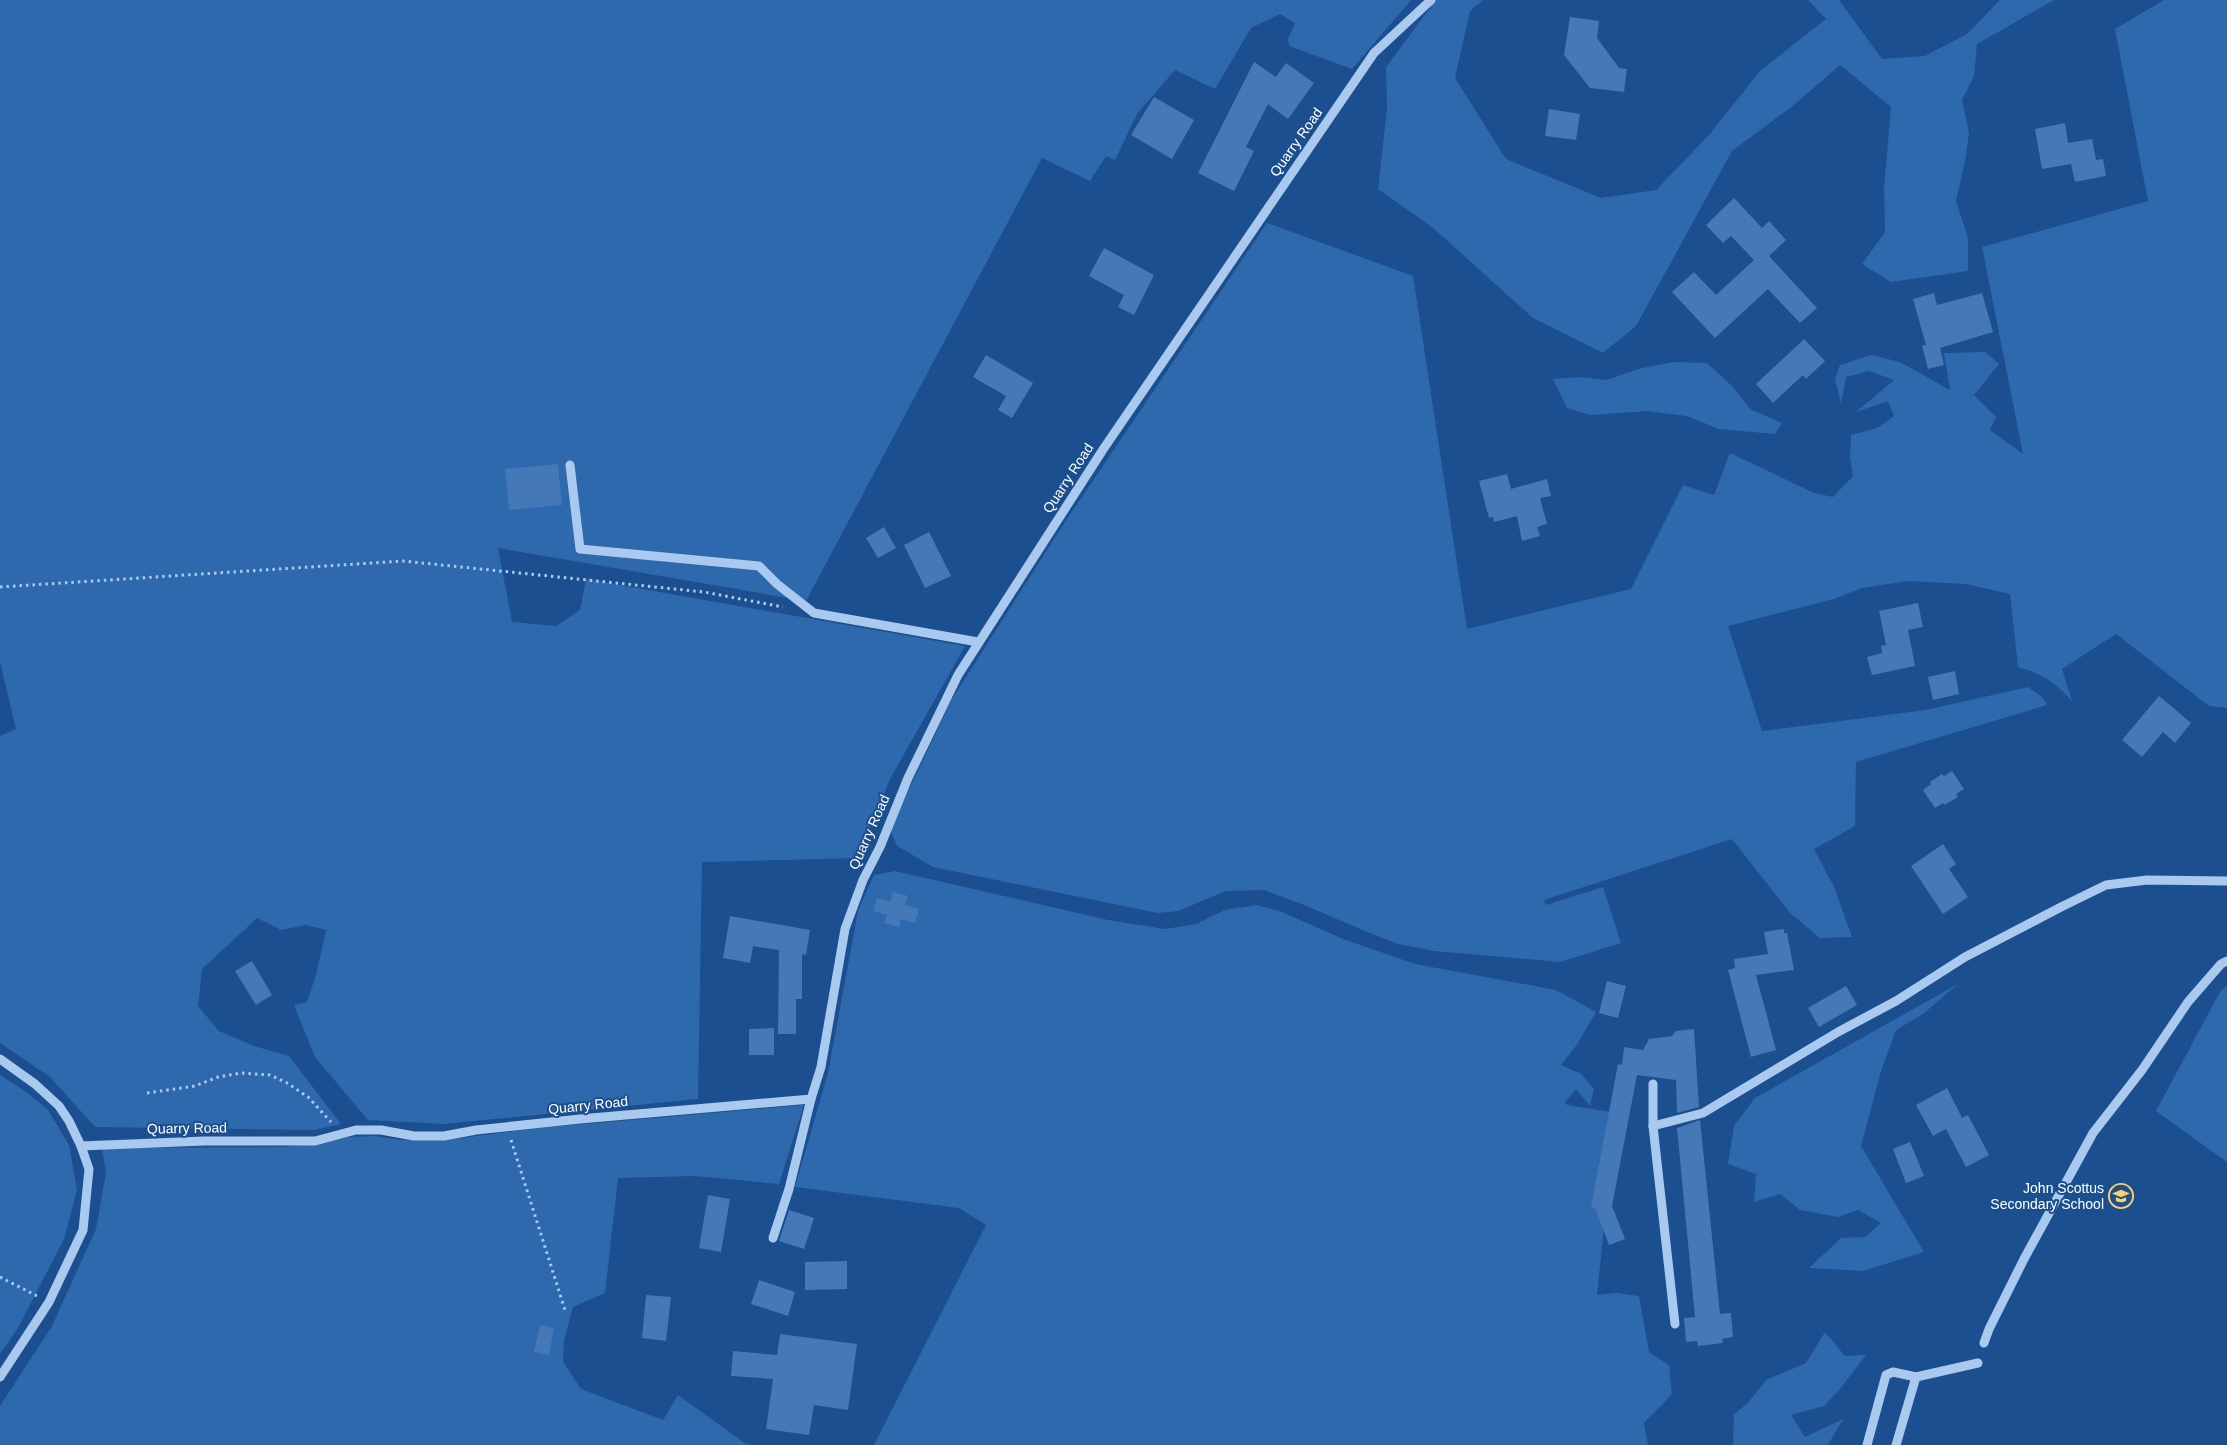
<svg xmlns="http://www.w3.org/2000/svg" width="2227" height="1445" viewBox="0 0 2227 1445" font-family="Arial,sans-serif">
  <rect width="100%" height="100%" fill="#1b4f8f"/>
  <!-- green -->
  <g fill="#2e69ad">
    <path d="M0,0H1411L1352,69L1289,46L1288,39L1295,23L1280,14L1251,28L1215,89L1175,70L1137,114L1115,160L1106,156L1090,181L1042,158L806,601L498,548L512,622L556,626L580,610L586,579L965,646L890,779L857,858L702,862L698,1099L443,1124L368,1120L315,1057L294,1005L307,1002L316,975L326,930L306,925L281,930L257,918L202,969L198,1006L219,1031L254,1046L289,1056L341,1124L315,1130L95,1127L50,1077L0,1043V736L16,729L0,662Z"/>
    <path d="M1436,0H1483L1470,11L1455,78L1506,159L1601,198L1656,190L1709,135L1761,70L1826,19L1808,0H1839L1882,59L1925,56L1967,34L2000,0H2054L1977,44L1974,76L1962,100L1969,133L1965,161L1956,201L1968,238V271L1891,282L1862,264L1885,232L1884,188L1891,107L1840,65L1795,104L1732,151L1636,326L1603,353L1533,318L1432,227L1378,189L1387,109L1386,67Z"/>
    <path d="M2164,0H2227V708L2209,706L2116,634L2062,669L2072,701C2056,683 2041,673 2018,667L2010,594L1966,584L1908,581L1862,588L1834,599L1728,626L1762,731L1926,710L2028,687L2042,697L2047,705L1856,762L1855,826L1814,849L1834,887L1852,937L1820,938L1790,913L1732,839L1544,900L1546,905L1603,887L1621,943L1560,962L1434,951L1398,944L1377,936L1304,905L1264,890L1226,891L1178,911L1158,913L933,867L897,846L890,829L952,699L1065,522L1267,223L1413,276L1467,629L1631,589L1683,485L1714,495L1730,453L1814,493L1833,497L1853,476L1850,457L1851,435L1877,428L1894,416L1888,401L1856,412L1894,380L1869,371L1846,377L1841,404L1835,379L1840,365L1871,355L1900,362L1950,390L1944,353L1985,352L1999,364L1974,395L1996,417L1990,430L2023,454L1982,247L2148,201L2115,29Z"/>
    <path d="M1673,362L1707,363L1731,385L1750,409L1782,423L1775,434L1719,429L1687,416L1647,411L1590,415L1567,408L1553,379L1579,377L1607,380L1638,369Z"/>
    <path d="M895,871L1108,920L1165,929L1196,924L1225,910L1256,905L1282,912L1343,939L1415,964L1556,990L1596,1012L1576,1046L1561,1065L1581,1074L1594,1089L1590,1106L1576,1089L1565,1102L1567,1105L1611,1112L1612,1149L1597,1295L1616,1293L1639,1296L1649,1352L1669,1365L1672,1394L1644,1423L1648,1445H874L986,1225L959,1208L795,1187L828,1073L858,911L874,875Z"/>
    <path d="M1958,984L1923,1014L1896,1030L1881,1071L1861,1146L1924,1252L1863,1271L1809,1268L1841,1238L1865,1237L1881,1223L1858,1210L1838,1217L1800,1210L1780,1194L1754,1202L1756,1174L1728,1164L1734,1126L1755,1098Z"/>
    <path d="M2227,986V1162L2156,1111L2221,990Z"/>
    <path d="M0,1075L25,1091L48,1110L69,1145L77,1190L64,1239L18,1328L0,1354Z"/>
    <path d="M804,1105L779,1184L695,1176L618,1178L605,1293L573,1307L564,1340L563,1362L581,1389L663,1420L678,1395L746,1444L755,1445H0V1406L52,1326L96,1229L106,1173L102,1148L281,1147L311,1145L348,1137L375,1136L401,1140H446L538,1128Z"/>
    <path d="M1825,1332L1845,1356L1866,1355L1840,1389L1824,1406L1791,1415L1805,1437L1843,1419L1829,1443L1827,1445H1733L1734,1414L1747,1404L1766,1380L1806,1363Z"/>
  </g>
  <!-- building -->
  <g fill="#4478b7">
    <path d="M1570,17L1599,21L1597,38L1619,68L1627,69L1624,92L1590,88L1564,55Z"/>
    <path d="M1254,62L1276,77L1286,63L1314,83L1288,119L1268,104L1246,147L1254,151L1234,191L1198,173Z"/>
    <path d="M1154,97L1194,120L1172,159L1131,135Z"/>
    <path d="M1549,109L1580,114L1576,140L1545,136Z"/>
    <path d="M2065,123L2068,143L2092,139L2096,160L2103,159L2106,176L2075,182L2071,164L2042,169L2035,129Z"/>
    <path d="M1734,198L1762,228L1769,221L1786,240L1769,256L1817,308L1800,323L1768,289L1715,338L1672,292L1694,272L1716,295L1754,260L1731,236L1723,243L1706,225Z"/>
    <path d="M1104,248L1154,275L1134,315L1118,307L1124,295L1089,276Z"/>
    <path d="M1934,293L1937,305L1982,293L1993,332L1940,348L1944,365L1928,369L1922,346L1926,345L1913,299Z"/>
    <path d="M1804,339L1825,361L1806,379L1803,375L1773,403L1756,384Z"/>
    <path d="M986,355L1033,383L1012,418L998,410L1006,396L973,377Z"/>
    <path d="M558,464L562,505L509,510L505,469Z"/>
    <path d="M1507,474L1511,489L1547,479L1551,496L1540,498L1547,524L1537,527L1540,536L1522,541L1517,516L1494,522L1493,517L1489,518L1479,481Z"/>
    <path d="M884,527L896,548L878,558L866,538Z"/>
    <path d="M929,532L951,576L925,588L904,545Z"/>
    <path d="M1918,603L1923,627L1908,630L1915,666L1872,675L1867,657L1882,653L1881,646L1886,645L1879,611Z"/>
    <path d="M1955,671L1959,694L1933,700L1928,677Z"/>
    <path d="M2159,696L2191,723L2175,743L2163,732L2142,757L2122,740Z"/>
    <path d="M1952,771L1964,789L1956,794L1958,797L1945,805L1943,803L1935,808L1923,790L1931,784L1930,782L1942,774L1944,776Z"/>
    <path d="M1943,844L1956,864L1949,869L1968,897L1943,914L1911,866Z"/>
    <path d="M893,892L908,896L905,905L919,909L915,923L901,919L899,927L884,923L887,915L873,911L877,898L890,902Z"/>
    <path d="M730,916L810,930L806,955L802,954V999H796V1034H778L779,950L753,946L750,963L723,958Z"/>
    <path d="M1784,929V933H1787L1794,970L1756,975L1776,1050L1751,1057L1728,970L1735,968L1734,959L1768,954L1764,932Z"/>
    <path d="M252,961L272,995L256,1005L235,971Z"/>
    <path d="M1607,981L1626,986L1618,1018L1599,1013Z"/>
    <path d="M1846,986L1857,1005L1819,1027L1808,1008Z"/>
    <path d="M774,1028V1055H749V1029Z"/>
    <path d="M1694,1029L1699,1107L1677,1113L1676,1080L1637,1075L1612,1206L1625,1239L1609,1245L1595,1208L1591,1207L1618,1064L1622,1065L1624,1047L1643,1050L1649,1039L1672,1036L1676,1031Z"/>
    <path d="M1947,1088L1962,1118L1968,1115L1989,1155L1966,1167L1946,1129L1933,1136L1916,1105Z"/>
    <path d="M1700,1120L1720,1314L1731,1313L1733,1337L1722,1339L1723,1343L1698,1346L1697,1341L1686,1342L1684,1318L1695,1317L1677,1128Z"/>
    <path d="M1910,1142L1924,1176L1906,1183L1893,1149Z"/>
    <path d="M708,1195L730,1199L721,1252L699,1248Z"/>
    <path d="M789,1210L814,1218L804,1249L779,1241Z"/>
    <path d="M847,1261V1289L805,1290V1262Z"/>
    <path d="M759,1280L795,1292L788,1316L751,1304Z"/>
    <path d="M646,1295L671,1297L666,1341L642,1338Z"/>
    <path d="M540,1325L554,1328L549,1355L534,1352Z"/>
    <path d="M780,1334L857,1344L848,1410L814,1405L809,1435L766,1429L773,1379L731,1376L733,1351L777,1355Z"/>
  </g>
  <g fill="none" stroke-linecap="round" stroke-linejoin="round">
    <!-- path -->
    <g stroke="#a9c9ee" stroke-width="3" stroke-dasharray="2.5 4" stroke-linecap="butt">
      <path d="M0,587L403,561L704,592L783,607"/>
      <path d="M147,1093L195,1086L218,1077L241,1073L270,1075L287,1083L308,1097L331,1122"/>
      <path d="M511,1140L565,1310"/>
      <path d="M0,1277L37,1296"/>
    </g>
    <!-- minor -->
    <g stroke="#a9c9ee" stroke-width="9">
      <path d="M570,465L580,549L759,566L777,584L814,613L978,642"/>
      <path d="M0,1059L35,1084L59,1106L69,1121L81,1146L89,1169L83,1230L49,1302L0,1377"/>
      <path d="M1653,1084V1126"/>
      <path d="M81,1146L204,1141H315L356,1130H381L414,1136H444L476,1130L580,1119L811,1099L821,1067L845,929L863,880L880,847L908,778L958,675L1104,448L1374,53L1431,0"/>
      <path d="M773,1238L789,1189L811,1099"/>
      <path d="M1675,1324L1653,1126L1703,1113L1838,1032L1896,1001L1965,957L2063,906L2106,885L2147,880L2227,881"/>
      <path d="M1984,1343L1989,1329L2024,1259L2093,1133L2142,1070L2188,1002L2221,964L2227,961"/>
      <path d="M1867,1445L1886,1375L1893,1372L1916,1377L1978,1363"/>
      <path d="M1896,1445L1916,1377"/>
    </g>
  </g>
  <!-- icons -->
  <defs>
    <symbol id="school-ring" viewBox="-11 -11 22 22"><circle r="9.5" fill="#1b4f8f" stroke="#ffd166" stroke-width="1.5"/><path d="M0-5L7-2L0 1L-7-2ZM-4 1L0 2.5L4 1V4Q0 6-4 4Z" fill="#ffd166"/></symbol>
  </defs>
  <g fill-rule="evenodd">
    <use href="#school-ring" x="2107" y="1182" width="28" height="28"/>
  </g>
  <g text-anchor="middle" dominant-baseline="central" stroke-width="4" stroke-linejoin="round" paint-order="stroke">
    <!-- street labels -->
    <g font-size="14" fill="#fff" stroke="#1b4f8f">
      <text transform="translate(1296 142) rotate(-55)">Quarry Road</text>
      <text transform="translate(1068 478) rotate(-57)">Quarry Road</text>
      <text transform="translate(869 832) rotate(-66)">Quarry Road</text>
      <text transform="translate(588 1105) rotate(-6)">Quarry Road</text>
      <text transform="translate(187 1128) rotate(-1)">Quarry Road</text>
    </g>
    <!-- poi labels -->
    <g font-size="14" fill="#fff" stroke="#1b4f8f" text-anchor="end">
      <text x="2104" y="1188">John Scottus<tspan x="2104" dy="16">Secondary School</tspan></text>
    </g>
  </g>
</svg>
